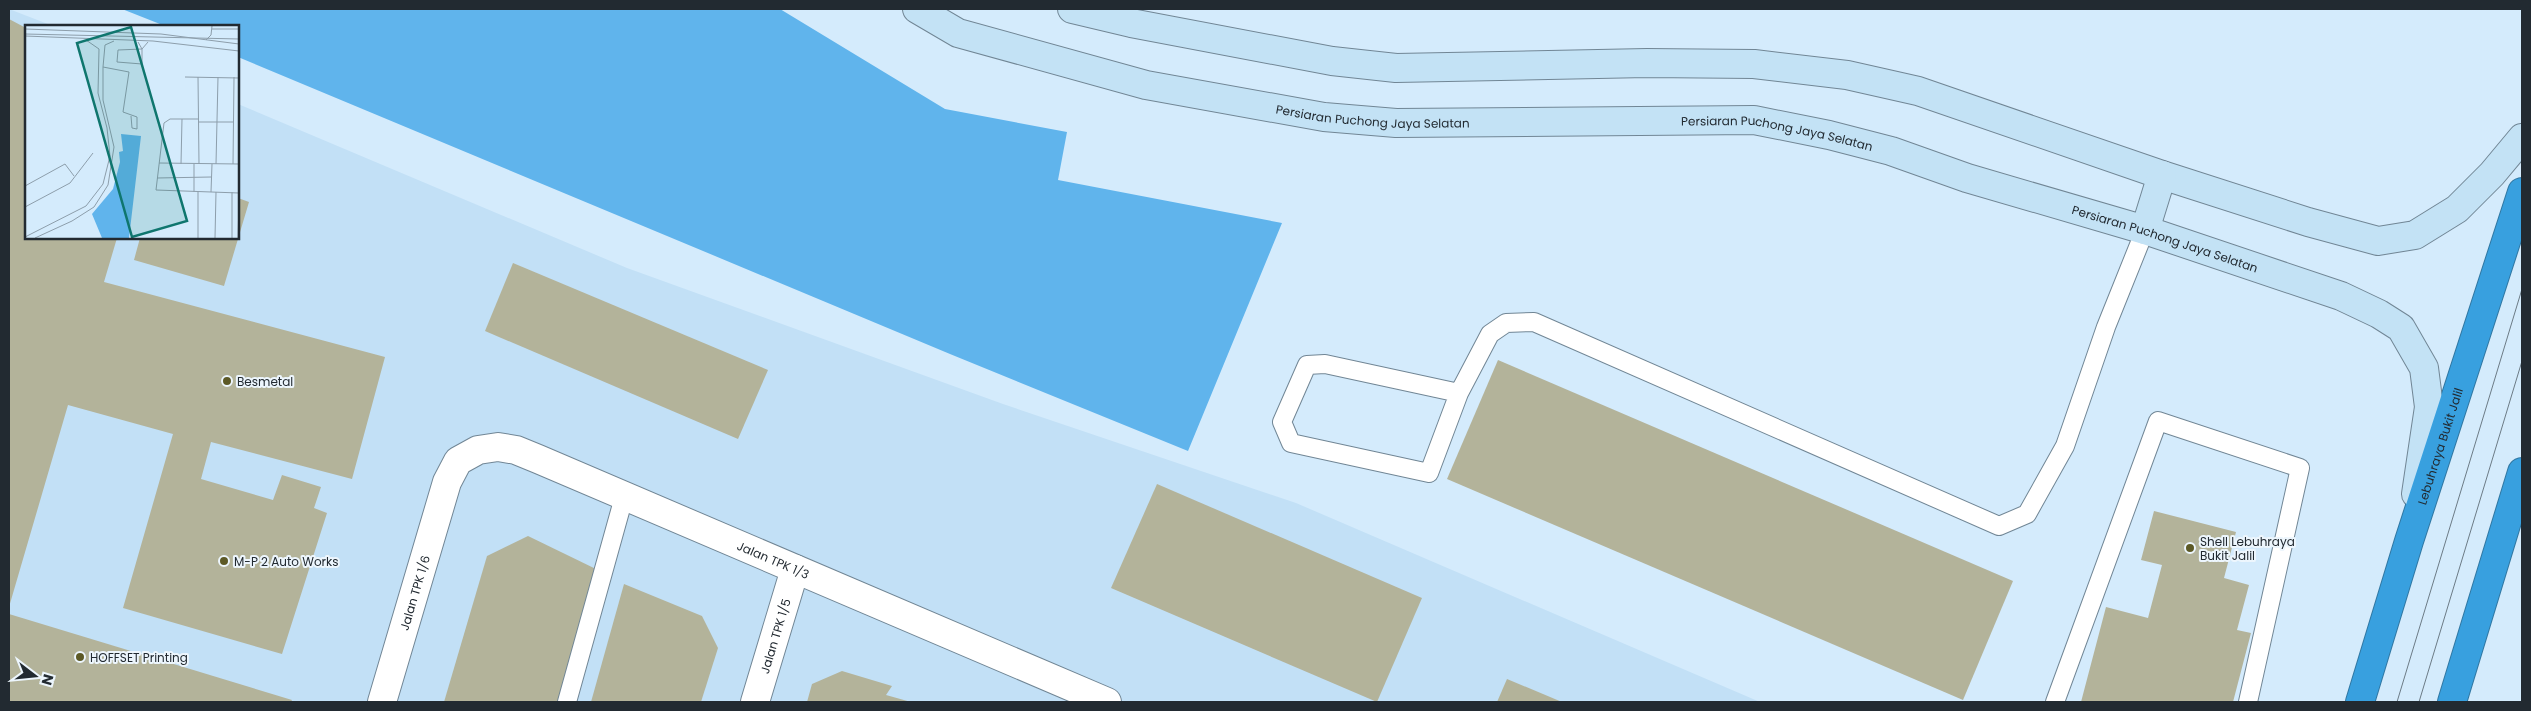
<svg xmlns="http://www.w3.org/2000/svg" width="2531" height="711" viewBox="0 0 2531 711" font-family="Poppins,sans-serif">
  <rect width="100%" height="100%" fill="#d4ebfc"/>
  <!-- built -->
  <path fill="#c2e0f6" d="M9,9L53,26H26V238H238V104L627,268L1003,404L1296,503L1760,702H9Z"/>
  <!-- forest -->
  <path fill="#60b4ec" d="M122,9H780L945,109L1067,132L1058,180L1282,223L1188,451L950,354L238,57V26H165Z"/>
  <!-- building -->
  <g fill="#b3b39a">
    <path d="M9,19L26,28V238H117L104,282L385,357L352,479L211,442L201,479L273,500L282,475L321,487L314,508L327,513L282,654L123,608L173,434L68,405L9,607Z"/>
    <path d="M238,198L249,202L224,286L134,260L140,238H238Z"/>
    <path d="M513,263L768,370L738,439L485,331Z"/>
    <path d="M1498,360L2013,581L1963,700L1447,479Z"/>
    <path d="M1157,484L1422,598L1377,702L1111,588Z"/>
    <path d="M2154,511L2236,532L2224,578L2249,585L2237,630L2251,633L2233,702H2081L2106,607L2148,618L2162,565L2141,560Z"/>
    <path d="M528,536L598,570L560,702H444L487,556Z"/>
    <path d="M624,584L702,616L718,648L701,702H591Z"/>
    <path d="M9,614L292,700L291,702H9Z"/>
    <path d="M842,671L892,686L886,695L911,702H807L812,684Z"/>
    <path d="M1507,679L1562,702H1497Z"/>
  </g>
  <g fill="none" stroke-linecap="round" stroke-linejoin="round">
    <defs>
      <g id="lane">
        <path d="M1459,393L1325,364L1307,365L1282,422L1291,443L1429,473L1459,393L1490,334L1506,323L1534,322L1999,526L2027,514L2065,446L2106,327L2145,230"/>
        <path d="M567,702L624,497"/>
        <path d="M2055,702L2158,421L2300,468L2248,702"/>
      </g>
      <g id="street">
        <path id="s1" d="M382,702L447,482L458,461L478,450L498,447L516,450L538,459L1107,702"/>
        <path id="s2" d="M755,702L795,569"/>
      </g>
      <g id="secondary">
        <path id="s3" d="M917,9L958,33L1146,85L1324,117L1396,123L1754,120L1829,135L1891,151L1967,178L2145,230L2341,296L2379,314L2401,328L2424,368L2429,407L2416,494"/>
        <path d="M1072,9L1131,23L1332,61L1396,68L1647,63L1754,64L1847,75L1918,91L2162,175L2308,222L2378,241L2415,235L2457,209L2492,174L2522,138"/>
        <path d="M2145,230L2162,175"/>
      </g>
      <g id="highway">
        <path id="s4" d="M2360,702L2409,541L2522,192"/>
        <path d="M2452,702L2522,472"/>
      </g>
    </defs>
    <!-- lane casing -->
    <use href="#lane" stroke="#718695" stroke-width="20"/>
    <!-- street casing -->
    <use href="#street" stroke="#718695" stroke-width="30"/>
    <!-- secondary casing -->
    <use href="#secondary" stroke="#718695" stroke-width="30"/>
    <!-- highway casing -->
    <use href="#highway" stroke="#3077a2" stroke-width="30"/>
    <!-- lane -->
    <use href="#lane" stroke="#fff" stroke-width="18"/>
    <!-- street -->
    <use href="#street" stroke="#fff" stroke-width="28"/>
    <!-- secondary -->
    <use href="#secondary" stroke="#c3e2f5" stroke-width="28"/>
    <!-- highway -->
    <use href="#highway" stroke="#38a0df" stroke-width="28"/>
    <!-- tram -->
    <g stroke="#6c7b86" stroke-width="1">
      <path d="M2397,702L2522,289"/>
      <path d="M2419,702L2522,361"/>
    </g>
  </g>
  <!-- markers -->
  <g fill="#5c5926" stroke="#edf6fd" stroke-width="2">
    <circle cx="227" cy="381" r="5"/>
    <circle cx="2190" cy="548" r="5"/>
    <circle cx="224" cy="561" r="5"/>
    <circle cx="80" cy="657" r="5"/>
  </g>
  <g text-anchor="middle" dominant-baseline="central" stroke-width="4" stroke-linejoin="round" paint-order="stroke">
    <!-- street labels -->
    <g font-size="12" fill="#222a31" stroke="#edf6fd">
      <text stroke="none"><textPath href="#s3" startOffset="472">Persiaran Puchong Jaya Selatan</textPath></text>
      <text stroke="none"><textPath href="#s3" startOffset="878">Persiaran Puchong Jaya Selatan</textPath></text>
      <text stroke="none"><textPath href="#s3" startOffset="1282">Persiaran Puchong Jaya Selatan</textPath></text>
      <text stroke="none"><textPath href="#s4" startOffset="268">Lebuhraya Bukit Jalil</textPath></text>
      <text stroke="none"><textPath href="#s1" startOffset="594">Jalan TPK 1/3</textPath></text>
      <text stroke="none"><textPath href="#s1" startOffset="114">Jalan TPK 1/6</textPath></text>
      <text stroke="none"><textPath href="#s2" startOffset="69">Jalan TPK 1/5</textPath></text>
    </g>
    <!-- poi labels -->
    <g font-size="12" fill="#222a31" stroke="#edf6fd" text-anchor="start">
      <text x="237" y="381">Besmetal</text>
      <text x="2200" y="541">Shell Lebuhraya<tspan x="2200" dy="14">Bukit Jalil</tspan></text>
      <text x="234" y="561">M-P 2 Auto Works</text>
      <text x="90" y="657">HOFFSET Printing</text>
    </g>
  </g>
  <!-- overview -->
  <g transform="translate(25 25)">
    <rect width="214" height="214" fill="#d4ebfc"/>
    <path d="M96,109L116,111L104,213H77L67,189L88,164L95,137L94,127L98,126Z" fill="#60b4ec"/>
    <path fill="none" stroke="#8d9eab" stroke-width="1" d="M0,4L136,9L214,19M187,4H214M0,9L214,14M0,11L128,16L214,26M181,15L186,10L187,1M113,17L117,24V39L92,37L93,25L117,24L123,17M78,42L104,47L98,87L112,92V104L107,103L106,91M160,52L214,53M173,52L174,139M173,94H145L139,98L131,165L214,168M173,97H208M134,138L214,139M156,139L157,94M191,139L193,52M208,139L209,52M132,153L186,152M0,161L40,139L49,151M169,167V139M173,167V213M186,167L187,139M0,182L45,158L68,128M0,212L61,181L78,159L85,131L82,103L73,68L74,24L61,15M10,213L47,196L69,182L83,160L89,122L78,75V42L80,20L89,16M190,213L191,167M207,213V167M213,213L214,177"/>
    <path fill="#0f766e" fill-opacity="0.15" stroke="#0f766e" stroke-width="2.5" d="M106,2L162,196L107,212L52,18Z"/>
    <rect width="214" height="214" fill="none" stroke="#222a31" stroke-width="2.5"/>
  </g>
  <!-- border -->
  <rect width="2531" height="711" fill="none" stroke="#222a31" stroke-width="20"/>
  <!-- north arrow -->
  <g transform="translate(35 676) rotate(106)" stroke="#edf6fd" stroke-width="4" paint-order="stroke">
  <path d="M0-4L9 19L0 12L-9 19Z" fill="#222a31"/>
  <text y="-8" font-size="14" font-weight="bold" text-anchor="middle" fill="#222a31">N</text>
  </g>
</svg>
